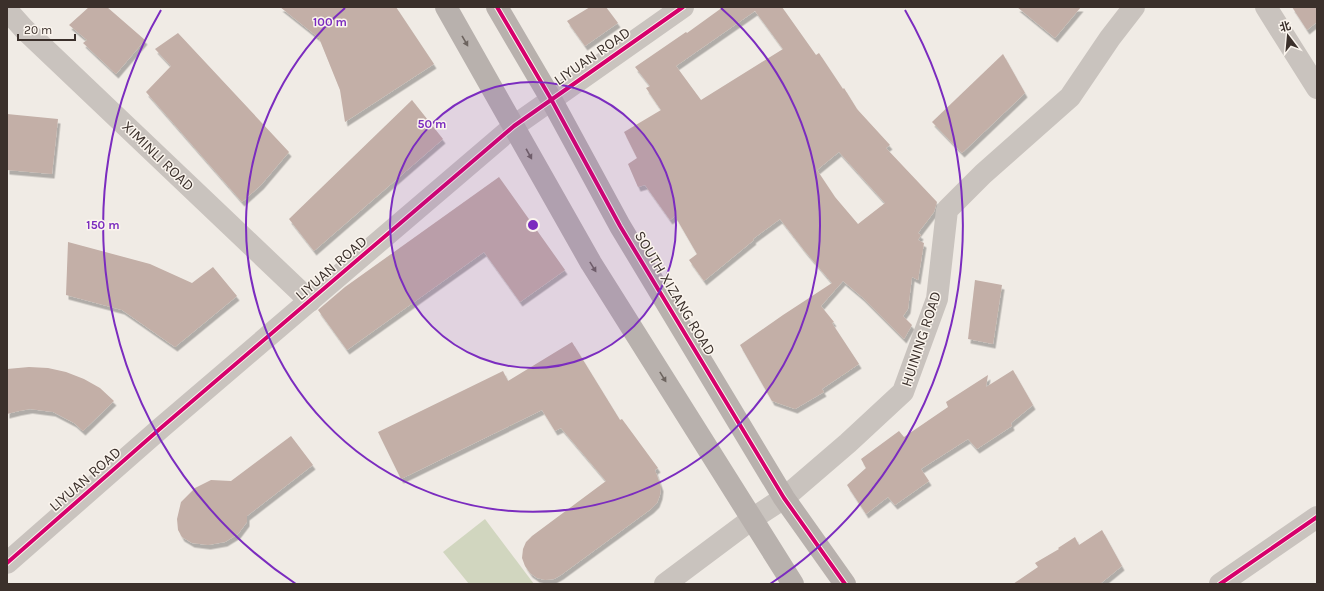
<svg xmlns="http://www.w3.org/2000/svg" width="1324" height="591" viewBox="0 0 1324 591" font-family="Karla,'Noto Sans SC',sans-serif">
  <defs>
    <filter id="shadow"><feDropShadow dx="2.5" dy="4.5" stdDeviation="0" flood-color="#0004"/></filter>
  </defs>
  <rect width="100%" height="100%" fill="#f0ebe5"/>
  <!-- green -->
  <path fill="#d1d6bf" d="M485,519L534,584H469L443,552Z"/>
  <!-- building -->
  <g fill="#c3afa7" fill-rule="evenodd" filter="url(#shadow)">
    <path d="M89,7H107L145,40L116,74L83,43L87,40L69,25Z"/>
    <path d="M280,7H396L434,64L345,122L340,90L319,38Z"/>
    <path d="M590,7H606L618,23L585,46L567,21Z"/>
    <path d="M723,7H782L816,55L819,53L843,89L844,88L857,109L890,145L886,148L937,202L934,212L918,233L921,235L918,240L924,243L918,280L912,277L908,309L903,316L912,325L904,339L862,297L843,281L821,306L834,322L832,323L859,364L822,389L824,392L795,409L772,401L740,345L783,315L832,283L804,250L780,219L753,239L754,240L704,281L689,260L697,254L675,216L670,220L645,185L638,187L628,164L637,158L624,132L661,110L646,88L650,86L635,67L686,32L687,33ZM755,11L783,49L701,100L676,66ZM839,152L885,203L858,224L835,197L817,170Z"/>
    <path d="M1017,7H1081L1055,38Z"/>
    <path d="M1292,7H1317V22L1307,30Z"/>
    <path d="M178,33L289,152L261,185L242,202L146,92L171,66L155,49Z"/>
    <path d="M1003,54L1025,93L962,153L932,122Z"/>
    <path d="M412,100L443,139L314,251L289,219Z"/>
    <path d="M7,114L58,119L52,174L7,170Z"/>
    <path d="M499,177L565,270L520,302L484,252L347,350L318,310L345,287Z"/>
    <path d="M68,242L150,264L192,283L213,267L237,296L175,347L122,310L66,295Z"/>
    <path d="M975,280L1002,285L993,344L968,339Z"/>
    <path d="M572,342L620,420L622,419L658,468L655,470L661,487L660,495L657,503L651,509L561,575L554,579L545,580L537,578L530,573L525,566L522,558L523,549L526,542L532,536L606,481L561,428L555,431L542,410L401,479L378,432L503,371L508,381Z"/>
    <path d="M29,367L48,368L66,372L84,379L100,388L114,401L83,431L74,423L53,412L30,409L19,411L7,414V369Z"/>
    <path d="M1013,370L1033,405L1011,423L1012,426L977,449L968,439L921,469L929,481L895,505L888,497L866,514L847,485L866,468L861,459L899,431L904,437L948,407L946,402L988,375L986,387Z"/>
    <path d="M291,436L313,465L247,516V522L238,534L225,542L208,545L192,543L182,537L178,530L177,519L181,502L195,488L211,480L231,481Z"/>
    <path d="M1102,530L1122,566L1100,584H1013L1038,567L1035,563L1059,549L1058,548L1075,537L1079,545Z"/>
  </g>
  <g fill="none" stroke-linecap="round" stroke-linejoin="round">
    <!-- minor -->
    <g stroke="#c9c3be" stroke-width="22">
      <path d="M1266,7L1317,88"/>
      <path d="M7,10L24,29L310,301"/>
      <path d="M7,563L162,427L514,126L683,7"/>
      <path d="M665,584L752,519L784,498L848,443L903,392L937,299L947,210L983,174L1070,97L1110,38L1134,7"/>
      <path d="M1220,584L1317,517"/>
    </g>
    <!-- major -->
    <g stroke="#b8b1ad" stroke-width="22">
      <path d="M446,7L591,263L793,584"/>
      <path d="M497,7L551,99L620,226L784,498L845,584"/>
    </g>
    <defs>
      <g id="cycleway">
        <path d="M497,7L551,99L620,226L784,498L845,584"/>
        <path d="M7,563L162,427L514,126L683,7"/>
        <path d="M1220,584L1317,517"/>
      </g>
    </defs>
    <!-- cycleway casing -->
    <use href="#cycleway" stroke="#fbf5ee" stroke-width="6"/>
    <!-- cycleway -->
    <use href="#cycleway" stroke="#d6006c" stroke-width="4"/>
  </g>
  <!-- one-way arrows -->
  <defs><path id="oneway-solid" d="M-6-.8H1V-3.2L6.5 0L1 3.2V.8H-6Z"/></defs>
  <g fill="#6d645f">
    <use href="#oneway-solid" transform="translate(465 41) rotate(60)"/>
    <use href="#oneway-solid" transform="translate(529 154) rotate(61)"/>
    <use href="#oneway-solid" transform="translate(593 267) rotate(58)"/>
    <use href="#oneway-solid" transform="translate(663 377) rotate(58)"/>
  </g>
  <!-- distance rings -->
  <circle cx="533" cy="225" r="143" fill="#7b2cbf" fill-opacity=".12"/>
  <g fill="none" stroke="#7b2cbf" stroke-width="2">
    <circle cx="533" cy="225" r="143"/>
    <path d="M721 8A287 287 0 1 1 345 8"/>
    <path d="M296 584A430 430 0 0 1 161 10M905 10A430 430 0 0 1 770 584"/>
  </g>
  <g text-anchor="middle" dominant-baseline="central" stroke-width="3" stroke-linejoin="round" paint-order="stroke">
    <!-- street labels -->
    <g font-size="15" fill="#3b302b" stroke="#fbf5ee">
      <text transform="translate(592 56) rotate(-35)">LIYUAN ROAD</text>
      <text transform="translate(158 156) rotate(44)">XIMINLI ROAD</text>
      <text transform="translate(331 268) rotate(-41)">LIYUAN ROAD</text>
      <text transform="translate(675 293) rotate(59)">SOUTH XIZANG ROAD</text>
      <text transform="translate(921 339) rotate(-72)">HUINING ROAD</text>
      <text transform="translate(85 479) rotate(-41)">LIYUAN ROAD</text>
    </g>
  </g>
  <circle cx="533" cy="225" r="6" fill="#7b2cbf" stroke="#fbf5ee" stroke-width="2"/>
  <g font-size="12" text-anchor="middle" font-weight="bold" fill="#7b2cbf" stroke="#fbf5ee" stroke-width="3" stroke-linejoin="round" paint-order="stroke">
    <text x="330" y="26">100 m</text>
    <text x="432" y="128">50 m</text>
    <text x="103" y="229">150 m</text>
  </g>
  <!-- border -->
  <rect width="1324" height="591" fill="none" stroke="#3b302b" stroke-width="16"/>
  <!-- north arrow -->
  <g transform="translate(1288 36) rotate(344)" stroke="#fbf5ee" stroke-width="3" paint-order="stroke">
  <path d="M0-3L7 15L0 10L-7 15Z" fill="#3b302b"/>
  <text y="-6" font-size="11" font-weight="bold" text-anchor="middle" fill="#3b302b">北</text>
  </g>
  <!-- scale -->
  <path d="M18 34v6h57v-6" fill="none" stroke="#3b302b" stroke-width="2"/>
  <text x="24" y="34" font-size="12" fill="#3b302b" stroke="#fbf5ee" stroke-width="3" paint-order="stroke">20 m</text>
</svg>
